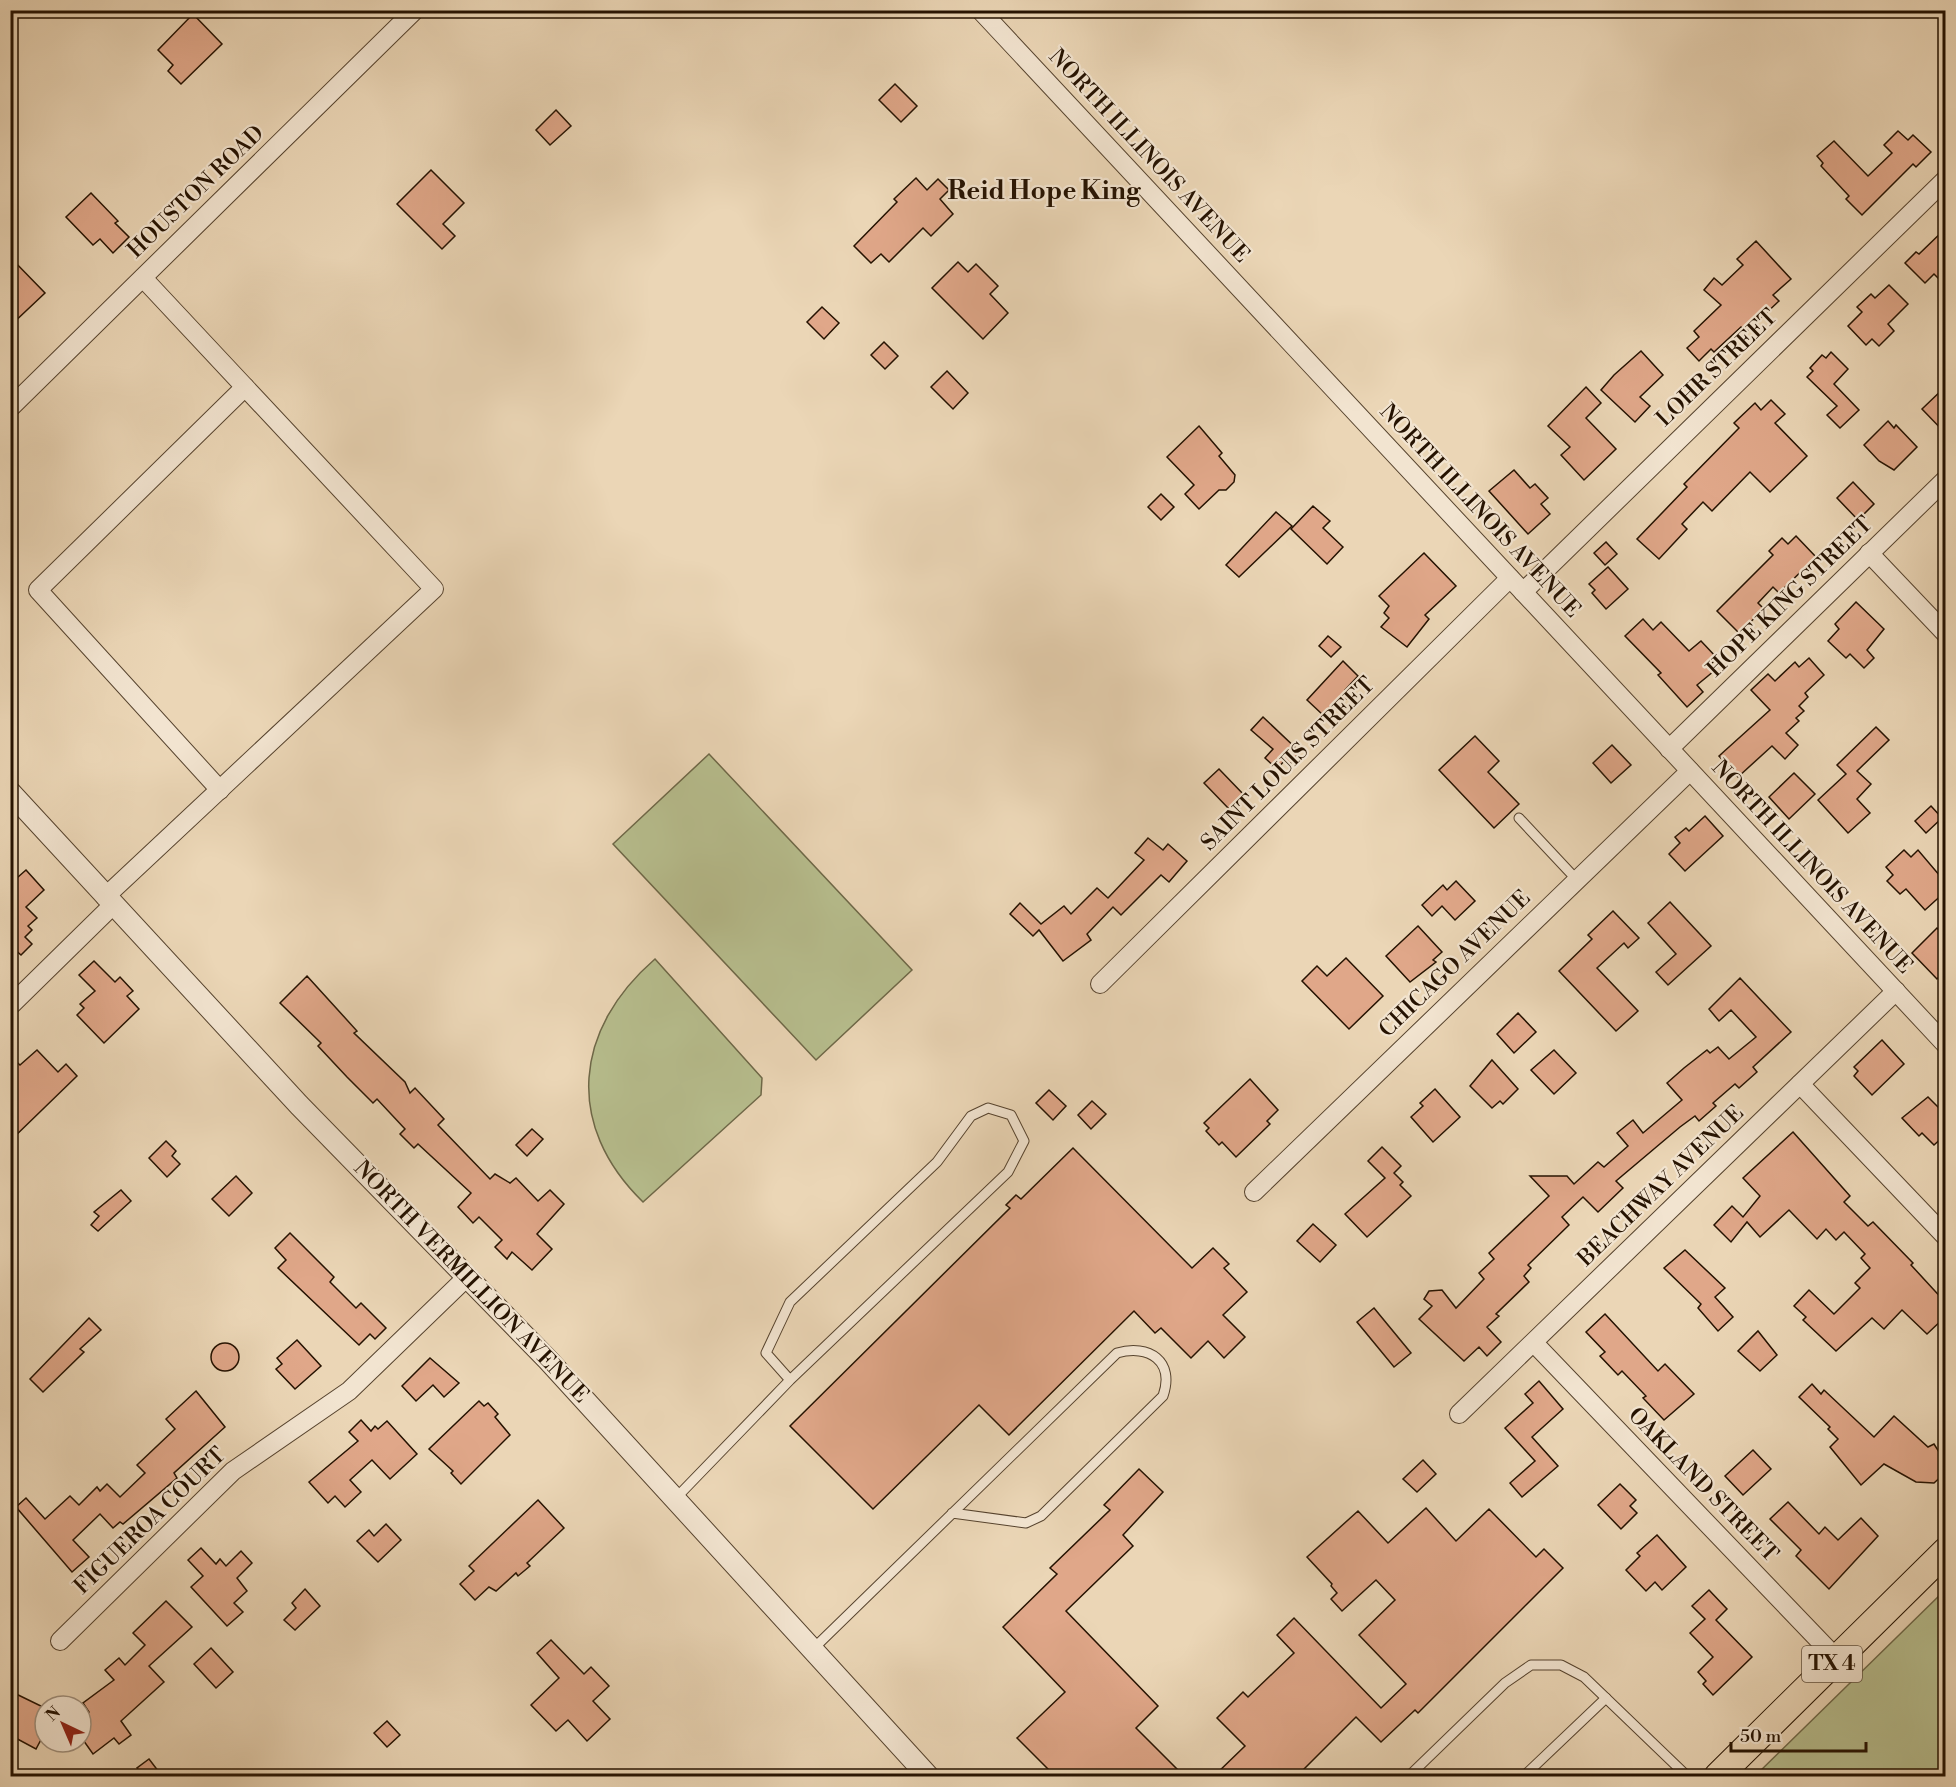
<svg xmlns="http://www.w3.org/2000/svg" width="1956" height="1787" viewBox="0 0 1956 1787" font-family="'Libre Bodoni',serif">
  <rect width="100%" height="100%" fill="#ebd6b6"/>
  <filter id="stains"><feTurbulence type="fractalNoise" baseFrequency=".00333" numOctaves="4"/><feColorMatrix values="0 0 0 0 .2 0 0 0 0 .09 0 0 0 0 .02 0 0 0 .5 -.17"/></filter>
  <radialGradient id="worn" r=".72"><stop offset=".6" stop-color="#630" stop-opacity="0"/><stop offset="1" stop-color="#630" stop-opacity=".3"/></radialGradient>
  <!-- green -->
  <g fill="#b7be8e" stroke="#6e6848" stroke-width="1.5">
    <path d="M709,754L912,970L816,1060L613,844Z"/>
    <path d="M655,959L762,1078L761,1095L643,1202C564,1125 574,1029 655,959Z"/>
    <path d="M1945,1590V1776H1755Z"/>
  </g>
  <!-- building -->
  <g fill="#e0a789" stroke="#251201" stroke-width="1.5">
    <path d="M193,14L222,44L181,84L168,71L173,65L158,50Z"/>
    <path d="M895,84L917,106L901,122L879,100Z"/>
    <path d="M556,110L571,126L550,145L536,130Z"/>
    <path d="M1898,131L1908,140L1913,135L1931,152L1916,167L1913,164L1862,215L1846,199L1849,196L1821,166L1823,163L1817,156L1834,141L1868,176L1892,153L1884,145Z"/>
    <path d="M431,170L464,203L443,224L455,236L442,249L397,204Z"/>
    <path d="M916,178L927,190L938,179L949,190L940,199L953,214L931,236L923,228L889,262L881,254L871,263L854,246L897,202L894,199Z"/>
    <path d="M91,193L118,221L115,223L129,237L113,253L100,239L93,245L66,217Z"/>
    <path d="M1946,228V286L1934,274L1925,283L1905,263L1916,252L1919,254Z"/>
    <path d="M1756,241L1791,279L1773,295L1779,301L1746,332L1741,327L1714,352L1711,349L1699,361L1687,348L1699,337L1694,331L1721,305L1704,290L1714,278L1722,285L1743,265L1737,259Z"/>
    <path d="M10,257L45,293L10,326Z"/>
    <path d="M958,262L968,272L976,264L998,286L990,294L1008,313L983,339L932,288Z"/>
    <path d="M1889,285L1908,304L1888,324L1894,331L1879,346L1872,339L1866,345L1848,326L1862,312L1857,307L1871,294L1875,298Z"/>
    <path d="M822,307L839,323L824,339L807,322Z"/>
    <path d="M884,342L898,356L885,369L871,355Z"/>
    <path d="M1641,351L1663,375L1640,397L1650,406L1635,422L1601,390L1614,375Z"/>
    <path d="M1831,352L1848,369L1834,384L1859,410L1840,428L1827,415L1837,406L1807,377L1813,371L1810,368L1822,355L1826,358Z"/>
    <path d="M947,371L968,393L953,409L931,387Z"/>
    <path d="M1946,386V434L1922,409Z"/>
    <path d="M1586,387L1601,403L1586,418L1616,449L1584,480L1561,455L1570,447L1548,426Z"/>
    <path d="M1771,400L1785,414L1775,423L1807,456L1770,492L1750,472L1712,511L1703,502L1682,524L1687,529L1659,559L1637,539L1687,487L1684,484L1739,428L1734,423L1755,403L1761,410Z"/>
    <path d="M1888,421L1894,428L1896,425L1917,447L1894,470L1879,461L1864,445Z"/>
    <path d="M1199,426L1222,453L1219,456L1235,475L1234,482L1226,490H1219L1199,509L1185,494L1194,485L1167,457Z"/>
    <path d="M1514,470L1530,488L1535,484L1548,498L1541,504L1550,514L1528,534L1489,491Z"/>
    <path d="M1853,482L1874,504L1858,520L1837,498Z"/>
    <path d="M1161,494L1174,507L1161,520L1148,507Z"/>
    <path d="M1313,506L1330,521L1323,528L1343,547L1327,564L1291,529Z"/>
    <path d="M1276,512L1292,526L1239,577L1226,565Z"/>
    <path d="M1796,536L1816,557L1779,593L1773,587L1758,603L1764,609L1739,633L1717,611L1773,555L1769,551L1782,538L1788,544Z"/>
    <path d="M1606,542L1617,554L1605,565L1594,553Z"/>
    <path d="M1424,553L1456,586L1425,615L1429,619L1407,647L1381,627L1389,618L1384,613L1389,606L1379,596Z"/>
    <path d="M1608,567L1628,589L1606,609L1592,593L1595,590L1589,584Z"/>
    <path d="M1856,602L1884,629L1867,650L1874,658L1864,668L1850,654L1846,658L1828,641L1839,629L1835,624Z"/>
    <path d="M1643,619L1653,630L1661,622L1689,651L1701,641L1717,658L1709,666L1714,671L1697,685L1703,692L1687,707L1658,675L1661,673L1625,636Z"/>
    <path d="M1328,636L1341,647L1331,657L1319,646Z"/>
    <path d="M1809,658L1824,675L1805,693L1808,697L1799,706L1804,711L1796,718L1799,721L1786,733L1798,745L1785,759L1772,746L1738,777L1719,756L1770,710L1751,690L1768,674L1775,681L1795,662L1799,667Z"/>
    <path d="M1343,661L1358,676L1345,690L1350,695L1337,708L1333,704L1323,715L1307,700Z"/>
    <path d="M1263,717L1300,752L1290,764L1285,760L1277,769L1265,758L1273,749L1251,730Z"/>
    <path d="M1876,727L1889,740L1857,771L1871,784L1857,799L1870,813L1848,833L1818,800L1846,774L1837,765Z"/>
    <path d="M1475,736L1499,761L1488,772L1519,804L1494,828L1439,770Z"/>
    <path d="M1612,745L1631,765L1611,783L1593,763Z"/>
    <path d="M1219,769L1245,796L1230,810L1204,783Z"/>
    <path d="M1794,773L1815,794L1789,819L1769,797Z"/>
    <path d="M1931,806L1942,818L1926,833L1915,821Z"/>
    <path d="M1705,816L1723,836L1685,871L1669,854L1680,843L1675,837L1686,828L1689,831Z"/>
    <path d="M1148,838L1163,850L1168,844L1187,861L1169,882L1161,875L1121,915L1113,907L1087,934L1091,940L1063,961L1039,930L1033,936L1010,914L1020,903L1041,924L1064,906L1071,914L1097,888L1108,898L1144,860L1135,853Z"/>
    <path d="M1904,850L1911,857L1918,850L1946,883V891L1925,910L1906,889L1900,894L1887,881L1893,875L1886,867Z"/>
    <path d="M26,870L44,890L26,907L37,918L28,926L32,930L25,937L32,944L21,955L13,948L10,950V884Z"/>
    <path d="M1456,881L1475,901L1455,920L1442,906L1432,916L1422,905L1443,885L1447,890Z"/>
    <path d="M1670,902L1711,946L1668,985L1656,972L1676,954L1648,923Z"/>
    <path d="M1613,911L1639,938L1628,948L1624,943L1597,968L1638,1011L1616,1031L1559,971L1592,939L1588,935Z"/>
    <path d="M1418,926L1442,952L1433,960L1436,962L1410,982L1386,956Z"/>
    <path d="M1937,928L1946,937V970L1937,979L1912,953Z"/>
    <path d="M1346,958L1383,996L1349,1029L1302,981L1317,966L1327,976Z"/>
    <path d="M94,961L115,982L120,977L133,991L127,996L139,1009L104,1043L77,1015L84,1008L80,1004L95,991L79,975Z"/>
    <path d="M307,976L357,1031L354,1033L405,1082L410,1093L415,1088L444,1119L438,1125L490,1179L495,1174L510,1183L516,1178L538,1201L550,1190L564,1204L537,1234L552,1249L532,1270L512,1252L507,1259L495,1247L502,1240L479,1217L473,1223L458,1207L471,1193L418,1144L414,1148L400,1134L405,1129L377,1099L373,1103L347,1077L318,1046L321,1043L280,1003Z"/>
    <path d="M1740,978L1791,1032L1753,1067L1757,1072L1739,1088L1735,1084L1713,1103L1716,1106L1699,1121L1695,1116L1680,1127L1616,1181L1623,1188L1598,1212L1583,1197L1562,1217L1569,1225L1528,1265L1531,1268L1524,1276L1529,1282L1496,1314L1499,1316L1487,1327L1501,1342L1487,1356L1479,1347L1464,1361L1419,1319L1432,1306L1424,1299L1429,1291L1442,1290L1456,1308L1484,1279L1479,1273L1494,1259L1489,1253L1549,1196L1530,1176H1567L1574,1184L1598,1162L1604,1167L1628,1146L1617,1133L1633,1120L1643,1133L1682,1100L1667,1083L1684,1068L1707,1050L1710,1053L1718,1047L1729,1059L1756,1037L1731,1010L1719,1021L1709,1009Z"/>
    <path d="M1518,1013L1536,1032L1514,1053L1497,1034Z"/>
    <path d="M1882,1040L1904,1064L1872,1095L1854,1076L1858,1071L1854,1067Z"/>
    <path d="M37,1050L58,1072L66,1064L77,1076L10,1141V1056L20,1065Z"/>
    <path d="M1554,1050L1576,1073L1554,1094L1531,1070Z"/>
    <path d="M1492,1060L1518,1089L1503,1104L1500,1101L1492,1108L1470,1086Z"/>
    <path d="M1250,1079L1278,1110L1267,1121L1270,1124L1236,1157L1222,1142L1219,1145L1206,1131L1209,1128L1204,1123Z"/>
    <path d="M1435,1089L1460,1117L1433,1142L1411,1117L1423,1106L1420,1103Z"/>
    <path d="M1049,1090L1066,1106L1053,1120L1036,1103Z"/>
    <path d="M1928,1097L1946,1115V1134L1934,1145L1922,1133L1919,1136L1902,1118Z"/>
    <path d="M1092,1101L1106,1114L1091,1129L1078,1115Z"/>
    <path d="M532,1129L543,1139L527,1156L516,1145Z"/>
    <path d="M1793,1132L1850,1196L1844,1202L1868,1226L1873,1222L1913,1263L1911,1265L1946,1303V1316L1927,1334L1902,1310L1884,1329L1872,1318L1836,1351L1803,1320L1806,1317L1794,1306L1809,1290L1834,1314L1860,1288L1855,1283L1870,1268L1861,1258L1865,1254L1844,1232L1836,1240L1826,1229L1817,1239L1789,1210L1760,1237L1747,1222L1731,1242L1714,1225L1732,1206L1743,1217L1760,1196L1743,1178Z"/>
    <path d="M166,1141L176,1151L172,1156L180,1164L167,1177L149,1158Z"/>
    <path d="M1382,1147L1401,1166L1394,1173L1403,1182L1400,1185L1411,1196L1367,1237L1345,1214L1385,1178L1368,1161Z"/>
    <path d="M1073,1148L1192,1268L1213,1248L1229,1264L1224,1268L1247,1292L1223,1315L1245,1337L1224,1358L1208,1341L1191,1358L1161,1328L1155,1333L1134,1311L1009,1435L979,1405L873,1509L790,1426L1010,1208L1006,1205L1016,1195L1021,1199Z"/>
    <path d="M236,1176L252,1193L229,1216L212,1199Z"/>
    <path d="M121,1190L131,1201L98,1231L91,1225L99,1216L94,1212Z"/>
    <path d="M1313,1224L1336,1245L1320,1262L1297,1241Z"/>
    <path d="M290,1233L334,1277L330,1282L356,1308L361,1303L386,1328L375,1339L370,1334L359,1345L278,1268L286,1260L275,1248Z"/>
    <path d="M1685,1250L1725,1288L1715,1297L1733,1317L1718,1331L1698,1308L1701,1304L1664,1268Z"/>
    <path d="M1374,1308L1411,1353L1394,1367L1357,1322Z"/>
    <path d="M1605,1314L1658,1371L1665,1364L1694,1394L1664,1420L1643,1398L1646,1396L1622,1371L1618,1375L1600,1356L1605,1352L1586,1332Z"/>
    <path d="M89,1318L101,1330L80,1349L84,1352L43,1392L30,1379Z"/>
    <path d="M1758,1331L1777,1355L1760,1371L1738,1351Z"/>
    <path d="M297,1340L321,1366L295,1389L276,1369L282,1364L277,1358Z"/>
    <circle cx="225" cy="1357" r="14"/>
    <path d="M430,1358L459,1383L444,1397L433,1385L416,1401L402,1386Z"/>
    <path d="M1539,1381L1563,1409L1532,1437L1558,1466L1522,1497L1510,1483L1535,1461L1505,1428L1533,1403L1525,1394Z"/>
    <path d="M1812,1384L1821,1394L1824,1390L1874,1437L1894,1416L1928,1447L1934,1444L1939,1452L1942,1450L1946,1472L1934,1483L1916,1482L1884,1464L1861,1485L1830,1447L1838,1439L1828,1429L1830,1427L1799,1397Z"/>
    <path d="M196,1391L225,1427L174,1473L177,1478L123,1524L120,1522L113,1528L100,1514L73,1540L89,1557L72,1572L16,1507L26,1498L45,1519L70,1496L79,1505L97,1487L100,1491L107,1484L120,1497L145,1473L137,1465L175,1429L166,1419Z"/>
    <path d="M479,1401L484,1406L488,1403L498,1414L495,1417L510,1435L461,1484L451,1473L453,1471L429,1449Z"/>
    <path d="M361,1420L371,1431L375,1426L378,1429L387,1421L417,1454L390,1479L372,1460L350,1480L361,1492L345,1507L335,1496L328,1503L309,1482L358,1441L349,1432Z"/>
    <path d="M1753,1450L1771,1469L1743,1495L1725,1476Z"/>
    <path d="M1423,1460L1436,1474L1417,1492L1403,1479Z"/>
    <path d="M1139,1469L1163,1492L1123,1535L1133,1546L1066,1611L1158,1706L1136,1728L1184,1776H1055L1017,1738L1065,1692L1003,1627L1057,1574L1050,1568L1110,1510L1104,1505Z"/>
    <path d="M1620,1484L1636,1500L1630,1506L1637,1513L1621,1529L1598,1505Z"/>
    <path d="M538,1500L564,1528L527,1563L530,1566L518,1576L516,1573L496,1591L489,1587L475,1600L460,1584L474,1571L469,1566Z"/>
    <path d="M1788,1502L1819,1534L1825,1527L1838,1540L1861,1518L1878,1536L1829,1589L1796,1556L1801,1550L1770,1519Z"/>
    <path d="M1426,1508L1456,1541L1489,1509L1536,1557L1544,1549L1563,1568L1418,1713L1415,1710L1381,1742L1356,1717L1297,1776H1214L1245,1746L1217,1718L1243,1692L1248,1697L1294,1653L1277,1635L1294,1618L1381,1708L1406,1684L1359,1635L1395,1600L1376,1580L1342,1611L1331,1599L1337,1593L1331,1586L1332,1584L1307,1557L1358,1511L1388,1543Z"/>
    <path d="M386,1524L401,1540L378,1562L357,1541L369,1530L374,1536Z"/>
    <path d="M1657,1535L1686,1567L1662,1590L1655,1582L1646,1591L1626,1570L1640,1556L1637,1553Z"/>
    <path d="M201,1548L216,1564L220,1559L226,1566L241,1551L252,1563L237,1578L247,1591L234,1603L243,1612L227,1626L191,1587L203,1576L188,1560Z"/>
    <path d="M305,1589L320,1606L295,1630L284,1620L296,1608L292,1603Z"/>
    <path d="M1709,1590L1727,1609L1716,1620L1752,1657L1713,1695L1703,1684L1706,1681L1698,1672L1713,1657L1690,1633L1705,1619L1692,1606Z"/>
    <path d="M166,1601L192,1627L149,1666L164,1682L121,1721L131,1735L119,1744L114,1738L93,1754L81,1737V1718L89,1712L83,1703L114,1680L105,1670L119,1658L125,1665L145,1645L133,1633Z"/>
    <path d="M551,1640L584,1674L591,1667L609,1686L593,1701L610,1719L587,1741L568,1720L556,1731L531,1705L559,1678L537,1653Z"/>
    <path d="M211,1648L233,1672L216,1688L194,1664Z"/>
    <path d="M10,1691L45,1708V1732L36,1749L10,1735Z"/>
    <path d="M387,1721L400,1735L387,1747L374,1733Z"/>
    <path d="M149,1759L162,1776H143L137,1768Z"/>
  </g>
  <g fill="none" stroke-linecap="round" stroke-linejoin="round">
    <defs>
      <g id="service">
        <path d="M1519,818L1577,880"/>
        <path d="M675,1499L790,1380L766,1353L790,1302L937,1162L971,1116L988,1108L1011,1115L1024,1141L1008,1172L790,1380"/>
        <path d="M812,1650L1117,1353C1149,1344 1175,1361 1163,1396L1041,1516L1026,1523L952,1513"/>
        <path d="M1409,1776L1505,1683L1531,1665H1561L1584,1677L1687,1776"/>
        <path d="M1524,1776L1606,1698"/>
      </g>
      <g id="minor">
        <path d="M980,10L1946,1045"/>
        <path d="M10,408L415,10"/>
        <path d="M1869,553L1946,634"/>
        <path d="M1523,592L1946,179"/>
        <path d="M1669,749L1946,479"/>
        <path d="M220,790L38,590L245,387"/>
        <path d="M105,897L434,589L143,278"/>
        <path d="M1100,984L1510,578"/>
        <path d="M10,1006L113,905"/>
        <path d="M1800,1084L1946,1237"/>
        <path d="M1254,1192L1690,771"/>
        <path d="M1534,1343L1837,1659"/>
        <path d="M1459,1414L1896,991"/>
        <path d="M60,1641L233,1471L349,1391L468,1276"/>
      </g>
      <path id="tertiary" d="M10,792L299,1105L548,1360L928,1776"/>
      <path id="primary" d="M1718,1776L1946,1551"/>
    </defs>
    <!-- service casing -->
    <use href="#service" stroke="#56432e" stroke-width="11"/>
    <!-- minor casing -->
    <use href="#minor" stroke="#56432e" stroke-width="20"/>
    <!-- tertiary casing -->
    <use href="#tertiary" stroke="#56432e" stroke-width="23"/>
    <!-- primary casing -->
    <use href="#primary" stroke="#251201" stroke-width="29"/>
    <!-- service -->
    <use href="#service" stroke="#f2e4d0" stroke-width="9"/>
    <!-- minor -->
    <use href="#minor" stroke="#f2e4d0" stroke-width="18"/>
    <!-- tertiary -->
    <use href="#tertiary" stroke="#f2e4d0" stroke-width="21"/>
    <!-- primary -->
    <use href="#primary" stroke="#ebd6b6" stroke-width="27"/>
  </g>
  <g text-anchor="middle" dominant-baseline="central" stroke-width="4.5" stroke-linejoin="round" paint-order="stroke">
    <!-- shield labels -->
    <rect fill="#f2e4d0" stroke="#62513f" stroke-width="1.5" x="1802" y="1646" width="60" height="36" rx="4.5"/>
    <g font-size="21" font-weight="bold" fill="#251201">
      <text x="1832" y="1664">TX 4</text>
    </g>
    <!-- street labels -->
    <g font-size="22" fill="#251201" stroke="#f2e4d0">
      <text transform="translate(1149 156) rotate(47)">NORTH ILLINOIS AVENUE</text>
      <text transform="translate(196 192) rotate(-44)">HOUSTON ROAD</text>
      <text transform="translate(1717 368) rotate(-44)">LOHR STREET</text>
      <text transform="translate(1480 511) rotate(47)">NORTH ILLINOIS AVENUE</text>
      <text transform="translate(1790 597) rotate(-44)">HOPE KING STREET</text>
      <text transform="translate(1288 764) rotate(-45)">SAINT LOUIS STREET</text>
      <text transform="translate(1812 867) rotate(47)">NORTH ILLINOIS AVENUE</text>
      <text transform="translate(1455 964) rotate(-44)">CHICAGO AVENUE</text>
      <text transform="translate(1661 1186) rotate(-44)">BEACHWAY AVENUE</text>
      <text transform="translate(471 1282) rotate(46)">NORTH VERMILLION AVENUE</text>
      <text transform="translate(1703 1485) rotate(46)">OAKLAND STREET</text>
      <text transform="translate(150 1521) rotate(-44)">FIGUEROA COURT</text>
    </g>
    <!-- quarter labels -->
    <g font-size="26" font-weight="bold" fill="#251201" stroke="#f2e4d0">
      <text x="1044" y="191">Reid Hope King</text>
    </g>
  </g>
  <!-- margin -->
  <rect width="1956" height="1787" fill="none" stroke="#ebd6b6" stroke-width="36"/>
  <rect x="12" y="12" width="1932" height="1763" fill="none" stroke="#251201" stroke-width="3"/>
  <rect x="18" y="18" width="1920" height="1751" fill="none" stroke="#251201" stroke-width="1.5"/>
  <!-- north arrow -->
  <g transform="translate(63 1724) rotate(316)"><circle r="28" fill="#f2e4d0" stroke="#a0907d" stroke-width="1.5"/>
  <path d="M0-4.5L10 22L0 15L-10 22Z" fill="#8f2418"/>
  <text y="-9" font-size="16" font-weight="bold" text-anchor="middle" fill="#251201">N</text>
  </g>
  <!-- scale -->
  <path d="M1731 1742v9h135v-9" fill="none" stroke="#251201" stroke-width="3"/>
  <text x="1740" y="1742" font-size="18" fill="#251201" stroke="#f2e4d0" stroke-width="4.5" paint-order="stroke">50 m</text>
  <rect width="100%" height="100%" filter="url(#stains)"/>
  <rect width="100%" height="100%" fill="url(#worn)"/>
</svg>
